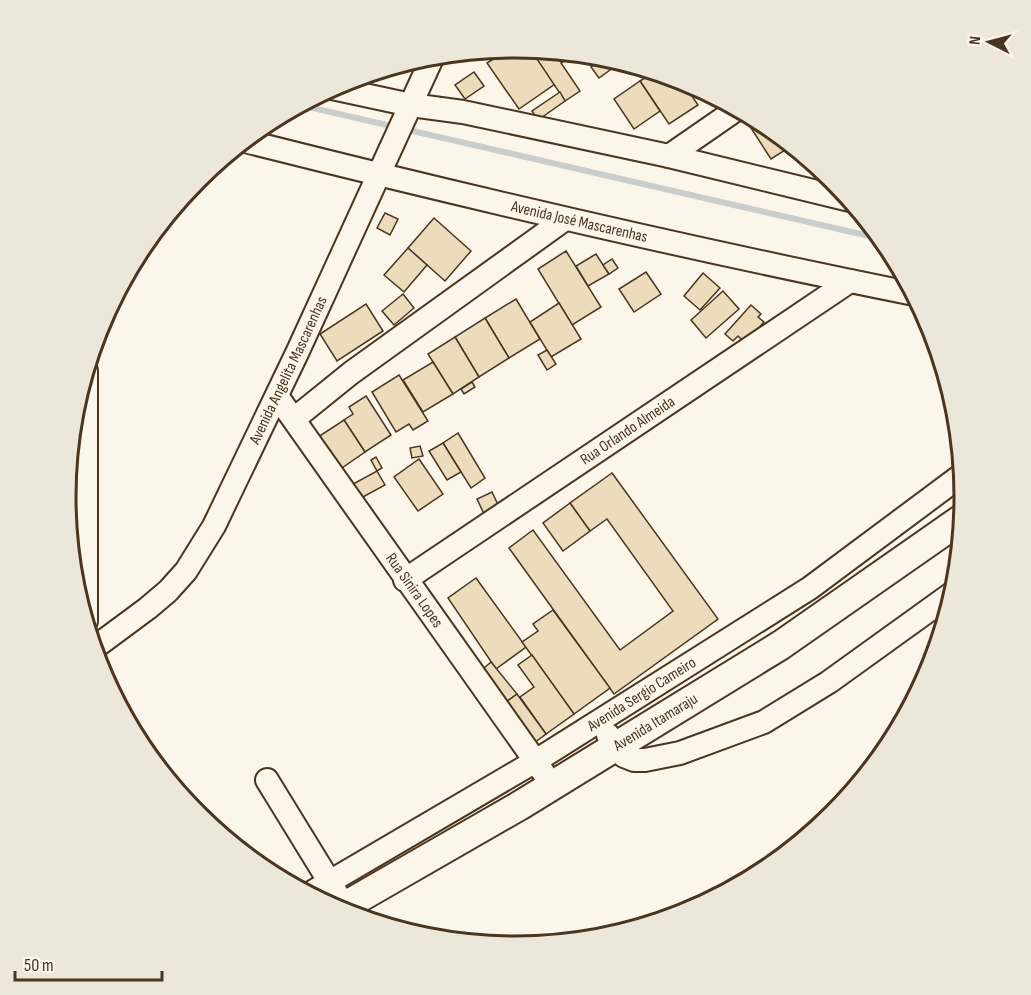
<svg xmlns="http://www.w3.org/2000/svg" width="1031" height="995" viewBox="0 0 1031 995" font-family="'Sofia Sans Condensed',sans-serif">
  <rect width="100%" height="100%" fill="#fbf6e9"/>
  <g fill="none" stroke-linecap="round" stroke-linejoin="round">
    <!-- stream -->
    <path stroke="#c9cecd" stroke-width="6" d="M300,105L882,239"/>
  </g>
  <!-- building -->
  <g fill="#ecdcbc" stroke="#4a3520" stroke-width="1.5">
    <path d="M516,48L531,50L555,84L519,109L487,63L509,49Z"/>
    <path d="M531,50L575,54L561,63L580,91L565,101Z"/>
    <path d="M577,54L595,56L596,57L584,64Z"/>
    <path d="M605,57L621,62L599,78L591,67Z"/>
    <path d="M474,72L484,86L465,99L455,85Z"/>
    <path d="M654,72L682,81L698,105L669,124L640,81Z"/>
    <path d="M640,81L660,111L634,129L614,99Z"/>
    <path d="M682,81L688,82L696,87L689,91Z"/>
    <path d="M560,92L565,101L538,120L532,111Z"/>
    <path d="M761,122L766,124L795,148L787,153L785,150L771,159L751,128Z"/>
    <path d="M385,213L398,219L390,235L377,228Z"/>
    <path d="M434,218L471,251L445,281L408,248Z"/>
    <path d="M408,248L427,265L404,292L384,275Z"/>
    <path d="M566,251L601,307L572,325L538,269Z"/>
    <path d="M596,254L609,274L588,286L576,266Z"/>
    <path d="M612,259L618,268L609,274L603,265Z"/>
    <path d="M646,272L661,294L634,312L619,289Z"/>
    <path d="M703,273L720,288L700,310L684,296Z"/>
    <path d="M723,291L739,309L706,338L691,320Z"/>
    <path d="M403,294L414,308L394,325L382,311Z"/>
    <path d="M516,299L540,339L509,358L485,318Z"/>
    <path d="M559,303L581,339L551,357L530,322Z"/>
    <path d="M366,304L383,331L337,361L320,334Z"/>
    <path d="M751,305L761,314L758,317L764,322L745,343L738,336L733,341L725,334Z"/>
    <path d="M485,318L509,358L479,377L455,337Z"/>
    <path d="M455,337L479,377L453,394L428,354Z"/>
    <path d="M547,350L556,364L547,370L538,355Z"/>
    <path d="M433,362L453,394L423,412L403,380Z"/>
    <path d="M399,375L428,421L413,430L409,424L396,432L372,392Z"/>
    <path d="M472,382L475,387L464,394L461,389Z"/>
    <path d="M366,396L391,435L365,452L344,420L353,414L349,407Z"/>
    <path d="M344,420L365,452L336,472L315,439Z"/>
    <path d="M458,433L485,478L471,488L443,443Z"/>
    <path d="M443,443L461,472L447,480L429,451Z"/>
    <path d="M420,446L423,456L412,458L410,448Z"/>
    <path d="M376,457L382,468L377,471L371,460Z"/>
    <path d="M419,459L443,494L418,511L394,477Z"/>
    <path d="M377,471L385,485L352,503L344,489Z"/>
    <path d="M612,473L718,619L614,694L509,548L533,530L620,650L673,611L607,519L590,531L570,503Z"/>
    <path d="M492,492L501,511L486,518L477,499Z"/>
    <path d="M570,503L590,531L563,551L543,523Z"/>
    <path d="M476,578L526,647L496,669L448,598Z"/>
    <path d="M553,610L610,688L574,714L522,642L538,631L533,624Z"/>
    <path d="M532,655L574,714L546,734L520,697L534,687L518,665Z"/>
    <path d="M491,662L517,694L494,711L471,679Z"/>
    <path d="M517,694L546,734L523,751L494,711Z"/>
  </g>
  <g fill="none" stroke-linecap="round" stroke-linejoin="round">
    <defs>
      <g id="minor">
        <path d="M332,88L411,105L463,112L669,156L850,200"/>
        <path id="s1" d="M245,141C467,197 690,249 914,294"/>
        <path d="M669,156L737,109"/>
        <path id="s2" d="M277,396L543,772"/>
        <path d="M294,419L351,373L565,219"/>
        <path id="s3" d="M405,580L850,281"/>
        <path d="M86,621V371"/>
        <path id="s4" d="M94,648L148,608L168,591L186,571L214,526L298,351L433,56"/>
        <path d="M608,735L624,756L634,760H645L680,753L764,722L829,682L954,592"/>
        <path d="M267,780L337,894"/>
        <path id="s5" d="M309,894L534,762L810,588L963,474"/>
      </g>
      <g id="major">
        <path id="s6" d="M338,910L519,806L781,645L963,518"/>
      </g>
    </defs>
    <!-- minor casing -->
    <use href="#minor" stroke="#4a3520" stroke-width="26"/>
    <!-- major casing -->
    <use href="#major" stroke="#4a3520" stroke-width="32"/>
    <!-- minor -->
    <use href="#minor" stroke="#fbf6e9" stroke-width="22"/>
    <!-- major -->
    <use href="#major" stroke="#fbf6e9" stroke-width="28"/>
  </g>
  <g text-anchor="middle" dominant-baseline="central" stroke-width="4.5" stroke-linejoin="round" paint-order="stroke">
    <!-- street labels -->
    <g font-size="16" fill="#4a3520" stroke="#fbf6e9">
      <text stroke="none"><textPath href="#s1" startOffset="344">Avenida José Mascarenhas</textPath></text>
      <text stroke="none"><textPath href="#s4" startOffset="346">Avenida Angelita Mascarenhas</textPath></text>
      <text stroke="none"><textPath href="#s3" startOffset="268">Rua Orlando Almeida</textPath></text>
      <text stroke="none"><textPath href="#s2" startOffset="238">Rua Sinira Lopes</textPath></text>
      <text stroke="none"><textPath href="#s5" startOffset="388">Avenida Sergio Cameiro</textPath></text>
      <text stroke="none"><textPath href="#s6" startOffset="369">Avenida Itamaraju</textPath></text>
    </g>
  </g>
  <!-- crop -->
  <path d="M0 0H1031V995H0ZM76 497a439 439 0 1 1 878 0a439 439 0 1 1-878 0Z" fill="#ede7d9" fill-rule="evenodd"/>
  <path fill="none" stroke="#4a3520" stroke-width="3" d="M76 497a439 439 0 1 1 878 0a439 439 0 1 1-878 0Z"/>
  <!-- north arrow -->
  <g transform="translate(989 42) rotate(276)" stroke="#fbf6e9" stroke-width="4.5" paint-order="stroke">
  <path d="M0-4.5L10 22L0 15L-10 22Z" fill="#4a3520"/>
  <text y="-9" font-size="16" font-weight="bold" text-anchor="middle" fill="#4a3520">N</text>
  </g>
  <!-- scale -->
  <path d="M15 971v9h147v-9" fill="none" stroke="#4a3520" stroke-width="3"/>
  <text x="24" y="971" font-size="18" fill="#4a3520" stroke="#fbf6e9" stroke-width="4.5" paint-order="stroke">50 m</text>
</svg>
